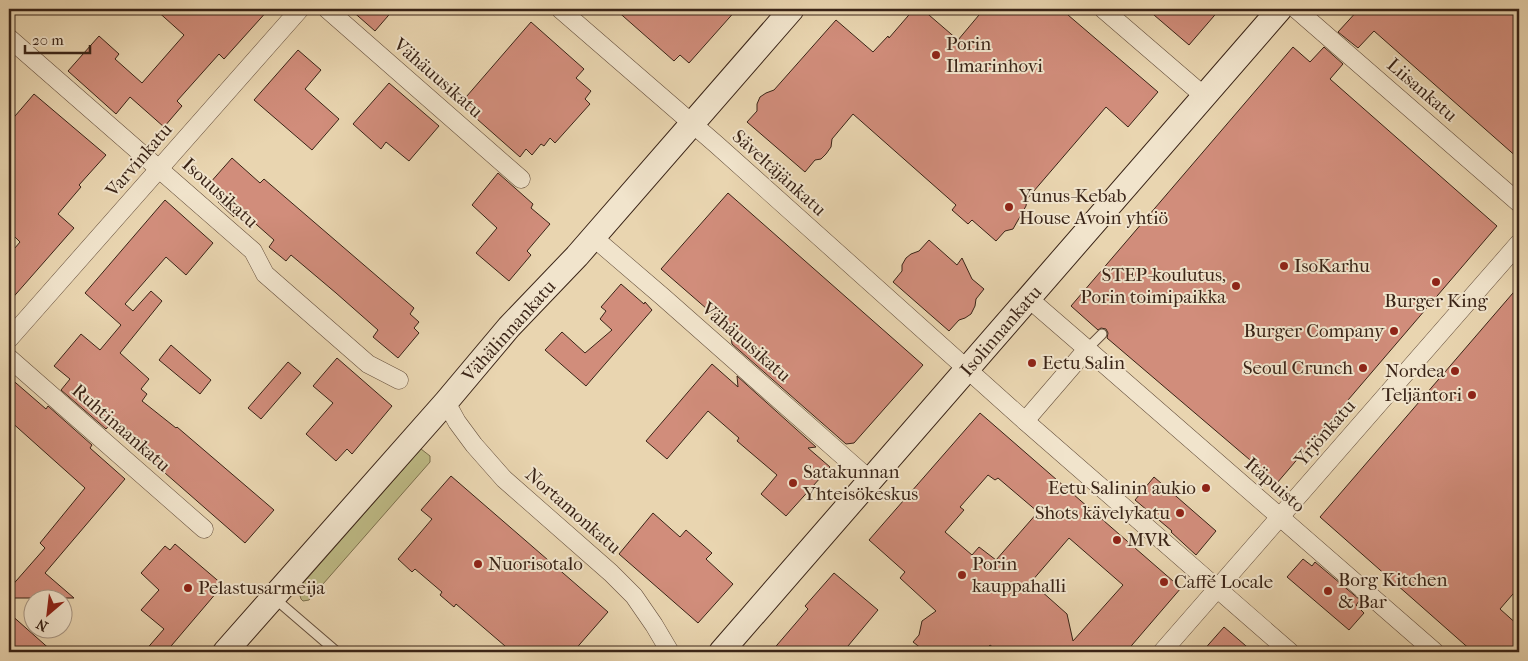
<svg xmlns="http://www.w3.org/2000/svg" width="1528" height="661" viewBox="0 0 1528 661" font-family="'IM FELL French Canon',serif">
  <rect width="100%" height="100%" fill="#e9d5b0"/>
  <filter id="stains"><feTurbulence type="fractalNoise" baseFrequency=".004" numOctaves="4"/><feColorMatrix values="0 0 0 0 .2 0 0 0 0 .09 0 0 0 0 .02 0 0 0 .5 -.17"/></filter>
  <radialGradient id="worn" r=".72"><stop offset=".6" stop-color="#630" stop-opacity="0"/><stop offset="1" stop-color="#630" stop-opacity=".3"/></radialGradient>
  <!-- green -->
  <path fill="#bebb86" stroke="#7c704e" d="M421,449L430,456V462L309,600L303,601L301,599L298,589Z"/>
  <!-- building -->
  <g fill="#d18d7b" stroke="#3a2417" fill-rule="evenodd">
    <path d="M155,9H269L224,59L219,54L177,101L182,106L164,127L130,97L116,114L68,71L99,36L119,54L115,59L142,83L184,35Z"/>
    <path d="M350,9H394L375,31Z"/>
    <path d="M615,9H737L689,63L680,55L674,61Z"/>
    <path d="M914,9H922L958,40L984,9H1061L1158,92L1128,127L1106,107L1027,199L1026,206L1013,229L1005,231L996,241L972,220L968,224L952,210L956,205L853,114L832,139L831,147L826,154L821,159L815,160L805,172L747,122L757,111V104L760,97L766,93L774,90L836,20L873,52L888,36L889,38Z"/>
    <path d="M1147,9H1220L1189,45Z"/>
    <path d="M1359,9H1519V159L1374,31L1358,48L1338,32Z"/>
    <path d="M531,22L584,69L576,78L591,91L585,99L590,104L555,143L550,138L544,146L541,144L532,155L526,149L520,157L460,104Z"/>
    <path d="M1293,47L1310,62L1324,47L1343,64L1330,79L1497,226L1277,483L1107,338L1108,333L1106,329L1101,328L1098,330L1071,306Z"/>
    <path d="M298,50L321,70L305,89L339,119L312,150L254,100Z"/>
    <path d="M389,83L439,126L409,161L386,142L381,149L353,124Z"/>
    <path d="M34,94L106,155L79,185L81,187L58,214L74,228L9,302V255L20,242L9,231V123Z"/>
    <path d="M232,158L260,183L264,179L414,308L410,314L419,322L414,328L419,333L398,358L373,337L378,330L336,293L291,255L286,261L269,247L274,240L240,210L234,217L218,202L223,196L209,184Z"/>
    <path d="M498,173L533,204L531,208L550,224L527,251L531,255L509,281L476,253L497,228L472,205Z"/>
    <path d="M728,193L923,365L854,443L846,444L732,344L730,329L661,269Z"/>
    <path d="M165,200L213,243L186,275L166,257L125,304L133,311L151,291L162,301L120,353L149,379L141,389L147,394L142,401L176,428L177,427L274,510L245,543L149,459L154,453L115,419L106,429L61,390L70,379L54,366L81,334L100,350L121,325L85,293Z"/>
    <path d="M929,240L957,265L962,258L972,279L984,289L976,299L975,306L971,314L965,318L959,320L949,331L893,282L902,271V265L906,258L911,254L919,251Z"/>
    <path d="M621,284L644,304L645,302L652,310L586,386L545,350L562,332L585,353L612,330L600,319L606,311L601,307Z"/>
    <path d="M1519,286V587L1500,609L1519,626V652H1473L1320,517Z"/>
    <path d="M171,345L211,380L200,394L159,360Z"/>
    <path d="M337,358L392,406L352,454L347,449L336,461L306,434L333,403L313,386Z"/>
    <path d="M288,362L301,373L261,419L248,408Z"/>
    <path d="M712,364L738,387L737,376L816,447L808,448L830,467L786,516L761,494L777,475L737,441L739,438L708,411L667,459L646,441Z"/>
    <path d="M9,377L46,409L48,406L92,445L90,448L125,479L45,573L74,598H9V589L45,548L40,543L85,488L9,420Z"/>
    <path d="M980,413L1181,588L1126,652H999L990,645L984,652H926L913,642L919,635L922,621L936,611L900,578L905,572L869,540ZM988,475L995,480L998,478L1038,512L996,560L979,547L972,555L945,532L964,510L960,507ZM1069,538L1123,585L1073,641L1067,614L1031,582Z"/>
    <path d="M451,476L608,612L573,652H512L456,604L454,607L440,595L442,592L415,569L412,572L398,559L432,519L421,510Z"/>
    <path d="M1154,477L1216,531L1196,555L1171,532L1172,531L1135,500Z"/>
    <path d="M653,513L680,537L686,530L712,553L706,559L733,584L698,623L619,554Z"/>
    <path d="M175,544L223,585L166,652H144L164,629L141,610L159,590L141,573L165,546L170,550Z"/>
    <path d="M1303,559L1312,566L1315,562L1360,600L1356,605L1364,613L1349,630L1287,577Z"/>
    <path d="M834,573L878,610L843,652H771L808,609L805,606Z"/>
    <path d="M9,613L53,652H9Z"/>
    <path d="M1224,627L1253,652H1202Z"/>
  </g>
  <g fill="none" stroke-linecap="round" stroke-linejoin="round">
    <defs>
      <g id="lane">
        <path d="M1087,349L1102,334"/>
        <path d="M273,597L337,652"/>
      </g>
      <g id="street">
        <path d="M327,9L521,179"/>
        <path d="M560,9L717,145L1025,421L1087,349L1028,298"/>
        <path d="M1103,9L1204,96"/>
        <path d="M1296,9L1519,203"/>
        <path d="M9,38L253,251L265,274L368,364L399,380"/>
        <path d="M593,237L663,297L869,479"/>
        <path d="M9,339L300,9"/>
        <path d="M1087,349L1435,652"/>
        <path d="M9,358L204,529"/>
        <path d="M446,402L457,422L474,445L504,479L611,573L634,596L654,625L670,652"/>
        <path d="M1025,421L1290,652"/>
        <path d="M1162,652L1519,243"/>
      </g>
      <g id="secondary">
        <path d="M225,652L446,402L509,327L577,256L792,9"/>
        <path d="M721,652L1280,9"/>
      </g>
    </defs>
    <!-- lane casing -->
    <use href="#lane" stroke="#66503d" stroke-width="11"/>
    <!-- street casing -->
    <use href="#street" stroke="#66503d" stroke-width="19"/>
    <!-- secondary casing -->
    <use href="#secondary" stroke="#3a2417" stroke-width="26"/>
    <!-- lane -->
    <use href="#lane" stroke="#f1e4cc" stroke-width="9"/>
    <!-- street -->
    <use href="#street" stroke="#f1e4cc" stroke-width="18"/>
    <!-- secondary -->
    <use href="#secondary" stroke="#f1e4cc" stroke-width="24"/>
  </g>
  <!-- markers -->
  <g fill="#8f2418" stroke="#f1e4cc" stroke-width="2">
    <circle cx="936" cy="55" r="5"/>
    <circle cx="1009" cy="207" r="5"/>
    <circle cx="1284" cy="266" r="5"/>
    <circle cx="1436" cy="282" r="5"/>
    <circle cx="1236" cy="286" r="5"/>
    <circle cx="1394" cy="331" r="5"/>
    <circle cx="1032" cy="363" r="5"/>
    <circle cx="1363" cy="368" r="5"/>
    <circle cx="1455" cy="371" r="5"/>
    <circle cx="1472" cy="395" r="5"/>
    <circle cx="793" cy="483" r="5"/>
    <circle cx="1206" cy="488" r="5"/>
    <circle cx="1180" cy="513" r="5"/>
    <circle cx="1117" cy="540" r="5"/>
    <circle cx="478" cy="564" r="5"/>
    <circle cx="962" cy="575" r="5"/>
    <circle cx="1164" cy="582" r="5"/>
    <circle cx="188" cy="588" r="5"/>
    <circle cx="1328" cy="591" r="5"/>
  </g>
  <g text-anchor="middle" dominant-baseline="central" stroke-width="4" stroke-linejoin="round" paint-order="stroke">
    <!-- poi labels -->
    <g font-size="19" fill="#3a2417" stroke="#f1e4cc" text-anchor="start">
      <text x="946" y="44">Porin<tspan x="946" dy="22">Ilmarinhovi</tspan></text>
      <text x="1019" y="196">Yunus-Kebab<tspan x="1019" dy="22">House Avoin yhtiö</tspan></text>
      <text x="1294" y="266">IsoKarhu</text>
      <text x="1226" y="275" text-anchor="end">STEP-koulutus,<tspan x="1226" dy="22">Porin toimipaikka</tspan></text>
      <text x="1436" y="301" text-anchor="middle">Burger King</text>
      <text x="1384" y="331" text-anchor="end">Burger Company</text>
      <text x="1042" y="363">Eetu Salin</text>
      <text x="1353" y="368" text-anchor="end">Seoul Crunch</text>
      <text x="1445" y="371" text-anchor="end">Nordea</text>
      <text x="1462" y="395" text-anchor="end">Teljäntori</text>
      <text x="803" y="472">Satakunnan<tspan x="803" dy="22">Yhteisökeskus</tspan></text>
      <text x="1196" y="488" text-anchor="end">Eetu Salinin aukio</text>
      <text x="1170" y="513" text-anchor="end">Shots kävelykatu</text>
      <text x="1127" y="540">MVR</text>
      <text x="488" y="564">Nuorisotalo</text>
      <text x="972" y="564">Porin<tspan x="972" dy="22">kauppahalli</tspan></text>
      <text x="1338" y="580">Borg Kitchen<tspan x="1338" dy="22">&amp; Bar</tspan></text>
      <text x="1174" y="582">Caffé Locale</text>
      <text x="198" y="588">Pelastusarmeija</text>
    </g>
    <!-- street labels -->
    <g font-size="19" fill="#3a2417" stroke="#f1e4cc">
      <text transform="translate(438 78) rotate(41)">Vähäuusikatu</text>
      <text transform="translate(1422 90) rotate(41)">Liisankatu</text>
      <text transform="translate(139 160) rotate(-49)">Varvinkatu</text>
      <text transform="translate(779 173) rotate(42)">Säveltäjänkatu</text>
      <text transform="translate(220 193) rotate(42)">Isouusikatu</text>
      <text transform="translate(509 331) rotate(-48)">Vähälinnankatu</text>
      <text transform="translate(1001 331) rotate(-49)">Isolinnankatu</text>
      <text transform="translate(746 342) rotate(41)">Vähäuusikatu</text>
      <text transform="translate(121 428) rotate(41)">Ruhtinaankatu</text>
      <text transform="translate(1325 433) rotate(-49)">Yrjönkatu</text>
      <text transform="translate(1275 485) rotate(41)">Itäpuisto</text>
      <text transform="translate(573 511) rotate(41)">Nortamonkatu</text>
    </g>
  </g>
  <!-- margin -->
  <rect width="1528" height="661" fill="none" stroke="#e9d5b0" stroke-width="30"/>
  <rect x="10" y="10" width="1508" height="641" fill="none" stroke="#3a2417" stroke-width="2.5"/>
  <rect x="15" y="15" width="1498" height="631" fill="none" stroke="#3a2417"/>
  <!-- north arrow -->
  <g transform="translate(48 614) rotate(208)"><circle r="24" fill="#f1e4cc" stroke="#a89784"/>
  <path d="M0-4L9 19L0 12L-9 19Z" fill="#8f2418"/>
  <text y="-8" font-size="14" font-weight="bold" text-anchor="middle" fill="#3a2417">N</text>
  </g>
  <!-- scale -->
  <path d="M25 45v8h65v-8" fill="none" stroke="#3a2417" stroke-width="2.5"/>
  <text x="32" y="45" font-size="15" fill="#3a2417" stroke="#f1e4cc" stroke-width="4" paint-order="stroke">20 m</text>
  <rect width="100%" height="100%" filter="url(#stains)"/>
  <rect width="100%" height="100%" fill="url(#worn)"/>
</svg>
